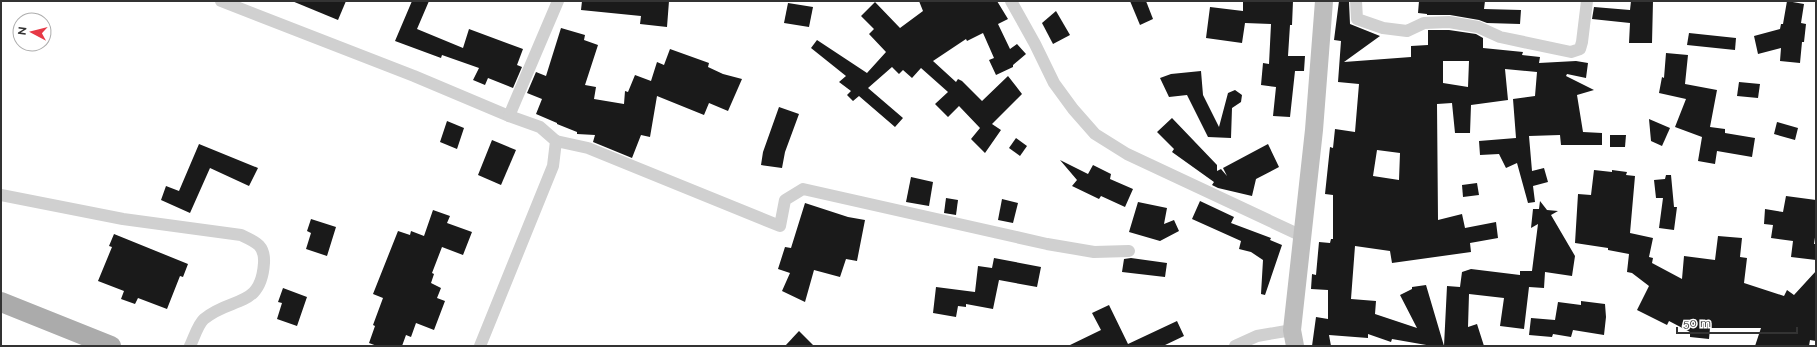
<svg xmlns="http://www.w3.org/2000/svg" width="1817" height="347" viewBox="0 0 1817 347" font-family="Raleway,sans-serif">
  <rect width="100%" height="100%" fill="#fff"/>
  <!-- building -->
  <g fill="#1a1a1a" fill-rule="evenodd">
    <path d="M292,1H346L338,20Z"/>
    <path d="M412,1H429L417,29L463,48L469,29L523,49L517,65L522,67L513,88L488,78L485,85L473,80L479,68L442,55L441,58L395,41Z"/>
    <path d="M582,1H669L667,27L640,24L641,16L581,10Z"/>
    <path d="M919,1H997L1008,19L998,24L1010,49L1017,44L1026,54L1013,65V67L996,75L989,60L994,58L983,33L967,41L966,39L933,61L956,82L958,79L962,81L982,101L1008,76L1022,94L992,124L1001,130L985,153L971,139L980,128L959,106L948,117L935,104L948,92L921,68L912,78L903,70L899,74L892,67L868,88L903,118L895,127L859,96L853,101L847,95L851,91L839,82L846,76L811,48L817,40L867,73L886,52L869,34L874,29L861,16L875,2L900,28L923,11Z"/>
    <path d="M1130,1H1146L1153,19L1140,25Z"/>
    <path d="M1243,1H1293L1292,25H1290L1288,56H1305L1304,71H1295L1290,117L1273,116L1276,87L1261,85L1263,63L1269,64L1271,24L1245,23L1242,43L1206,38L1210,7L1243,11Z"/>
    <path d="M1339,1L1349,2L1350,24L1380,36L1344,62L1411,57V46L1428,45V30H1449L1476,34L1483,38V48L1523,52L1522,55L1540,57L1539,63L1576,61L1588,63L1586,78L1567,74L1566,76L1594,90L1577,95L1583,132L1602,133V145H1561L1560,135L1529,136L1532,171L1544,168L1548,182L1533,186L1535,202L1528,203L1517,163L1506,168L1499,154L1480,155L1479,141L1516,138L1513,99L1535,96L1537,72L1505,69L1508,100L1471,105L1470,133H1455L1452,103L1437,104L1438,220L1462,214L1465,228L1496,222L1498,238L1470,243L1471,252L1392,263L1390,251L1355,246L1351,299L1376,301L1375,314L1417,328L1400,295L1412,289V287L1426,285L1444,346H1432L1392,339L1391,342L1368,334V338L1329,335L1331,346H1312L1316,317L1328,319V290L1311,289L1312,274L1316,275L1319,242L1330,243L1331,239H1333V195L1325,194L1330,147L1333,148L1335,129L1355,132L1359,84L1338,82L1341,41L1334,40ZM1443,61H1469L1468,87L1443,83ZM1377,150L1400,153L1399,180L1373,176Z"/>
    <path d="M1419,1H1485L1484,9L1521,10L1520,24L1487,23L1479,20L1450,15H1427V14L1418,13Z"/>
    <path d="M1631,1H1653L1652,43H1629L1630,23L1592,19L1594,7L1630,10Z"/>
    <path d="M1787,1L1804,4L1801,23L1806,24L1804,42H1802L1800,63L1780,61L1781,48L1758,54L1754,36L1780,29L1781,24H1783Z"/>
    <path d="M788,3L813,7L809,27L784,23Z"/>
    <path d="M1056,11L1070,35L1053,44L1042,23Z"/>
    <path d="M561,28L585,35L584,40L598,45L585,85L596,87L594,99L624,104L625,91L628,92L635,75L651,81L657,62L664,65L670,49L709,63L708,67L723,74L742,79L728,111L709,103L704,115L657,96L650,137L641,135L632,158L593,142L595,135L577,134V132L557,124V123L536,114L542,99L527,93L536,72L546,76Z"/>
    <path d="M1689,33L1736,38L1735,50L1687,45Z"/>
    <path d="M1666,53L1688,55L1685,84L1717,90L1710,127L1725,129V133L1755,138L1752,157L1717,151L1715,164L1698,161L1702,137L1675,127L1686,99L1659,93L1662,77L1664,78Z"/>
    <path d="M1201,71L1203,95L1219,127L1228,93L1235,90L1242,95L1241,102L1232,108L1231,138L1208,137L1187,95L1169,97L1160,78L1171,74Z"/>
    <path d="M1739,82L1760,84L1758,98L1737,96Z"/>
    <path d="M779,107L799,114L785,152L782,168L761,165L763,152Z"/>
    <path d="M1172,118L1217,165V171L1221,169L1227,176L1223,168L1268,144L1279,167L1256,179L1252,196L1218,188L1212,185L1214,182L1172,152L1174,149L1157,132Z"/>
    <path d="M1649,119L1670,128L1662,146L1651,141Z"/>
    <path d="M447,121L464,128L457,149L440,142Z"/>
    <path d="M1777,122L1798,128L1795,140L1774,134Z"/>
    <path d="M1610,135H1626L1625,147H1610Z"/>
    <path d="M1016,138L1027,146L1020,156L1009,148Z"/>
    <path d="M492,140L516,150L501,185L478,175Z"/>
    <path d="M199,144L258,168L249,186L210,168L190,213L161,200L166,186L179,191Z"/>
    <path d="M1060,160L1088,174L1093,165L1111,174L1110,179L1133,189L1125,207L1101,196L1099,199L1072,186L1077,180Z"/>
    <path d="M1594,170L1612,172V170L1627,172L1626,175L1635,176L1630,233L1653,238L1649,257L1653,258L1652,263L1682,279L1684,256L1715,260L1718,236L1742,238L1740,257L1747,258L1744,283L1784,296L1787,290L1794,295L1816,271V341L1810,340L1809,346H1755L1761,328H1710L1709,339L1690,337V332L1669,321L1667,325L1637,310L1649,286L1632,273L1627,272L1629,254L1608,250V248L1575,243L1578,194L1591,195Z"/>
    <path d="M1666,175H1671L1674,207H1677L1674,230L1659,228L1663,198H1656L1654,180L1665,179Z"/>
    <path d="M911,177L933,182L929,206L906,202Z"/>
    <path d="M1477,183L1479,195L1463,197L1462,185Z"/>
    <path d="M1786,196L1816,200V231L1814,244H1816V260L1791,257L1793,241L1771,238L1773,225L1764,224L1765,209L1783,212Z"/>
    <path d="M946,198L958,200L956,215L944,213Z"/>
    <path d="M1002,199L1018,203L1013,223L998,220Z"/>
    <path d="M1200,201L1234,217L1231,223L1271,238L1270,240L1282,245L1265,295L1261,294L1263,260L1251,252L1239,249L1241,241L1192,219Z"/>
    <path d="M1540,201L1547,210L1558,211L1551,215L1575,256L1572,276L1545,272L1544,288L1529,287L1524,329L1500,326L1504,298L1469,294L1468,327L1477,324L1484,346H1444L1447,286L1460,287L1462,272L1471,269L1520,275V271H1532L1538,224L1531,228L1533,209H1539Z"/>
    <path d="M1138,202L1167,208L1164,224L1174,220L1179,231L1160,241L1129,232Z"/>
    <path d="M805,203L848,217L865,220L857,261L846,259L840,277L814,270L805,302L782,291L790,273L778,269L785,247L791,248Z"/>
    <path d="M433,210L450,216L447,223L472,232L463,255L442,247L432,273L434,274L431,283L441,288L437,298L445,301L434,330L416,323L411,337L406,335L402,346H377L369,343L375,326L373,325L383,298L373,294L398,231L410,235L411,231L424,236Z"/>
    <path d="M311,219L336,227L327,256L306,249L311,233L307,231Z"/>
    <path d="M114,234L188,264L183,277L180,276L167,309L138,298L135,304L121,299L124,291L98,281L112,247L109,246Z"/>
    <path d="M994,258L1041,267L1037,287L999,280L993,309L966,304V307L958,306L956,317L933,313L936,287L975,292L978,266L992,268Z"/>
    <path d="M1131,258L1167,263L1165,277L1122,272L1124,259Z"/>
    <path d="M283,288L307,297L297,326L277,319L282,303L278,302Z"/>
    <path d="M1581,301L1605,304L1606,317L1604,335L1573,330L1571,337L1553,334L1552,337L1529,335L1531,318L1555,320L1558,302L1581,305Z"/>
    <path d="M1109,305L1128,344L1177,321L1184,336L1163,346H1068L1101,330L1092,313Z"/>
    <path d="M799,331L814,346H785Z"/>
  </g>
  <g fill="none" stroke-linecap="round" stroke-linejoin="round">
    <!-- street -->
    <g stroke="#d0d0d0" stroke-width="12">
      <path d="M221,1L414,76L509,116L540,127L556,141L553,166L480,346"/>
      <path d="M1011,1L1035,44L1054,83L1073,109L1095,134L1127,154L1302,236"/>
      <path d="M1356,1L1357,19L1383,28L1407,31L1424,23L1449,22L1478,27L1500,37L1571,52L1580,49L1582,42L1587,1"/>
      <path d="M509,116L558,1"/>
      <path d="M556,141L588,148L780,226L785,200L803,189L1047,244L1094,252L1129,251"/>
      <path d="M1,195L123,219L241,235C256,242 265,245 264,263C261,309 231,296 204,319C198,324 194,338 190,346"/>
      <path d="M1235,346L1257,336L1292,330"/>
    </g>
    <!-- secondary -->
    <path stroke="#bdbdbd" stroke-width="18" d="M1295,346L1292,330L1314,130L1324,1"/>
    <!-- primary -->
    <path stroke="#ababab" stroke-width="20" d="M1,302L111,346"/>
  </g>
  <!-- border -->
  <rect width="1817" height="347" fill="none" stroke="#333333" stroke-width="4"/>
  <!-- north arrow -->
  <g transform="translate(32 32) rotate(277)"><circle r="19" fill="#ffffff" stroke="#adadad"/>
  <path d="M0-3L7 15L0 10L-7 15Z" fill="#e63946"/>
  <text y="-6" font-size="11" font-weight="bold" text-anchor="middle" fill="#333333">N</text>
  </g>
  <!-- scale -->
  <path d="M1677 327v6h120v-6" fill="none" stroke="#333333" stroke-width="2"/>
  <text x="1683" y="327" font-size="12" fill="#333333" stroke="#ffffff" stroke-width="3" paint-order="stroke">50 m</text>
</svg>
